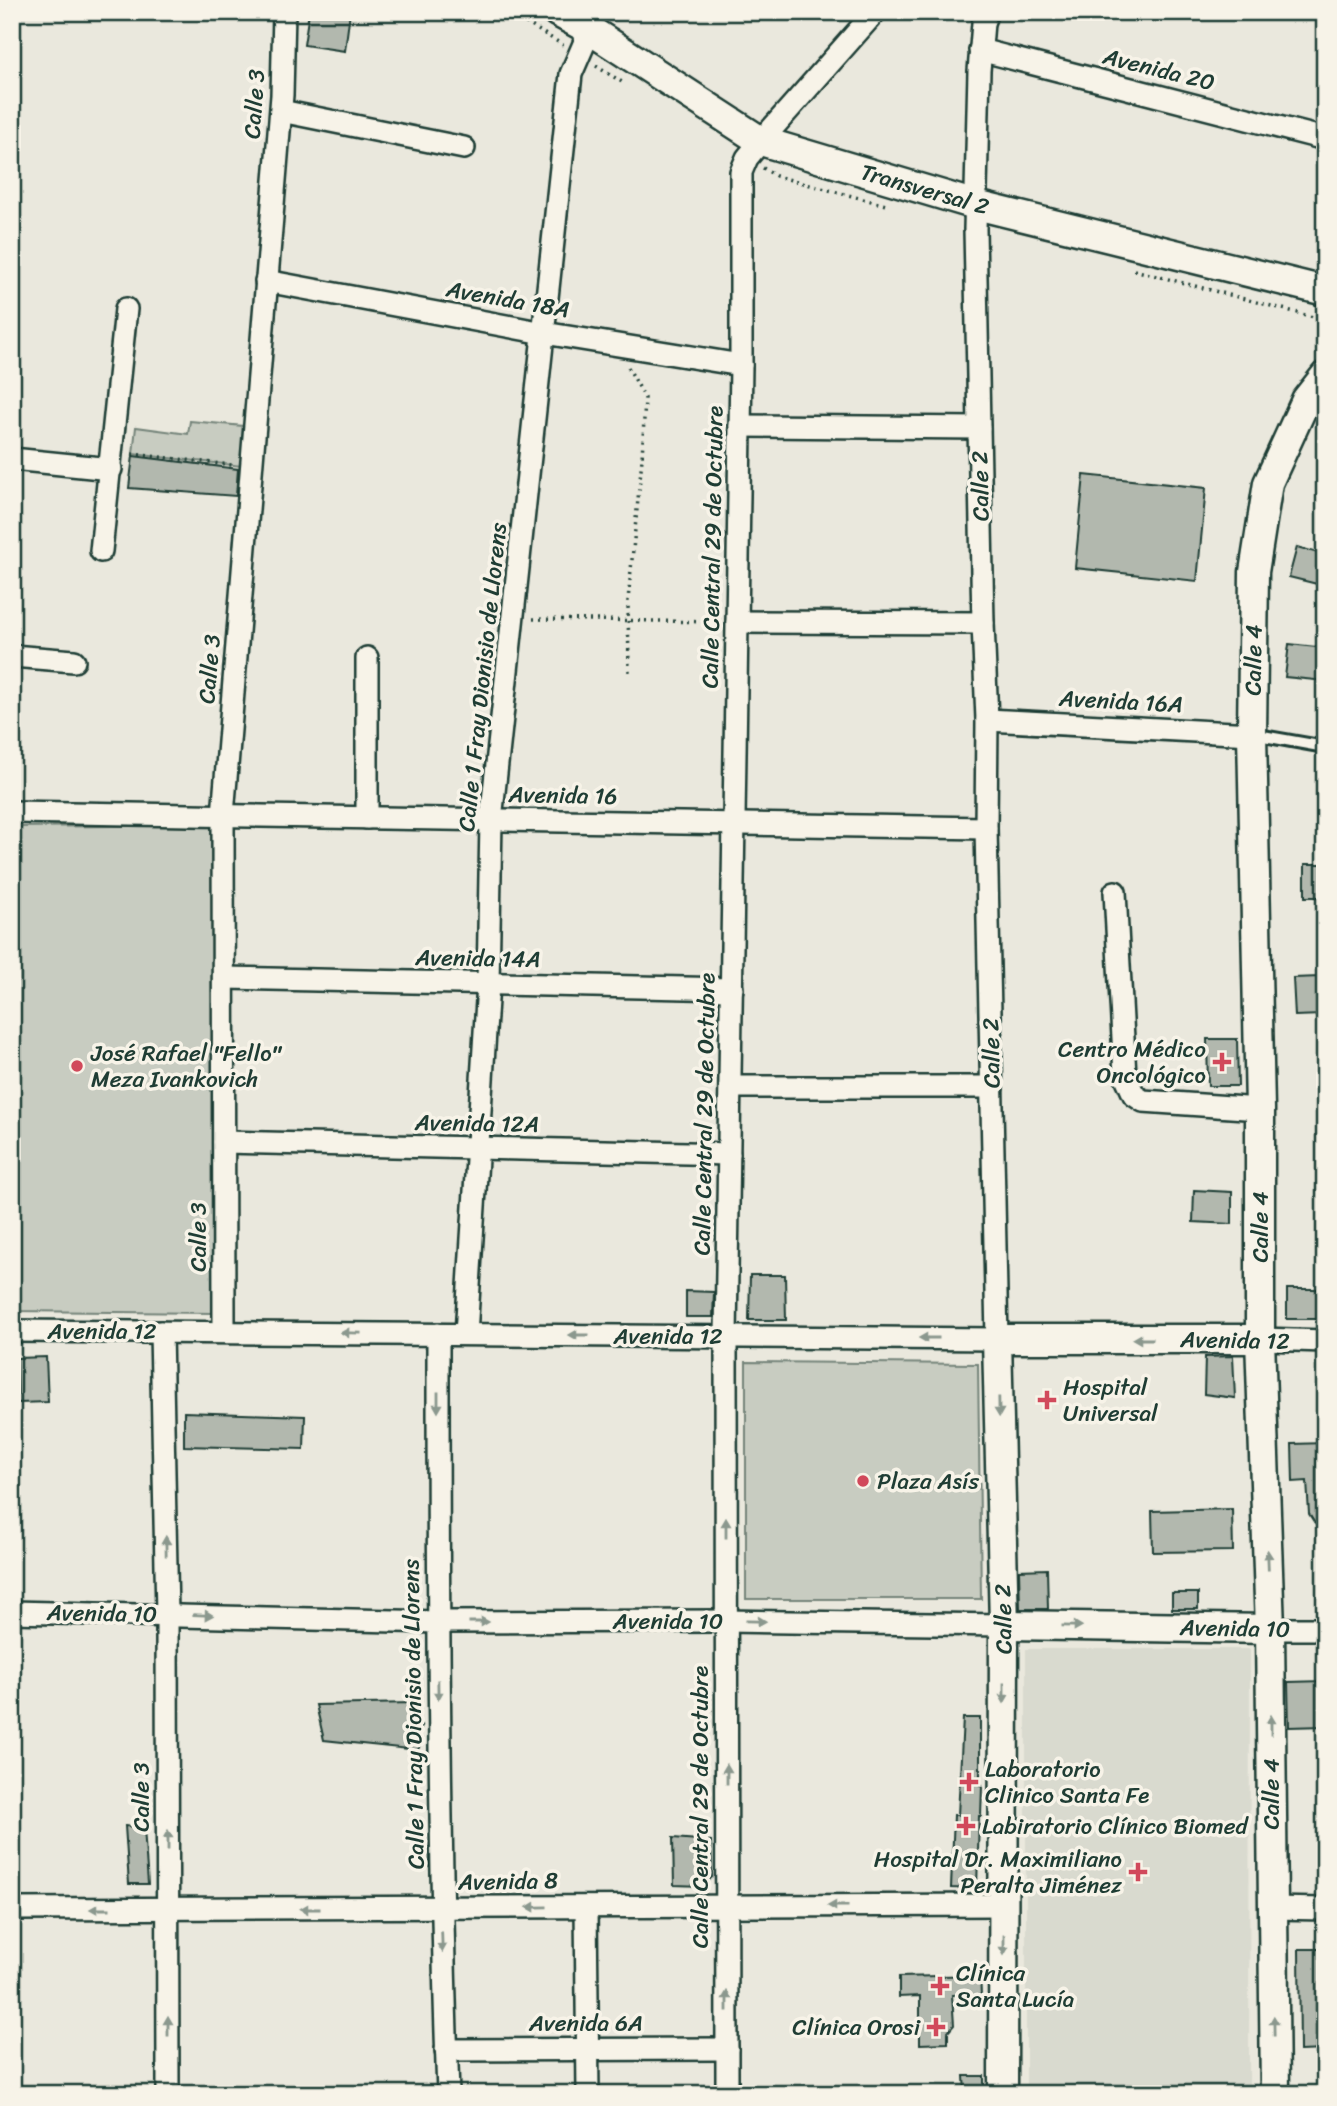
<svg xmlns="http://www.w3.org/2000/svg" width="1337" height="2106" viewBox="0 0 1337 2106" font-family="Sriracha,sans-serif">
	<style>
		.built { fill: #d9dacf }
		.green { fill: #c8ccc1; stroke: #74847a; stroke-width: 2 }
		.building { fill: #b2b8ae; stroke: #1f3d34; stroke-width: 2 }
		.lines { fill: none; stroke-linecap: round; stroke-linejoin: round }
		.service-casing { stroke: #1f3d34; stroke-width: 16 }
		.minor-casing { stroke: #1f3d34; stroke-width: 26 }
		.tertiary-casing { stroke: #1f3d34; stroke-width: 33 }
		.path { stroke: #1f3d34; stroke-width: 3.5; stroke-dasharray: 2 5; stroke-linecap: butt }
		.service { stroke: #f7f3e8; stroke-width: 10 }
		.minor { stroke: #f7f3e8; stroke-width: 21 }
		.tertiary { stroke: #f7f3e8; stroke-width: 28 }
		.oneway { fill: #8b988e }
		.poi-dot { fill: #d1495b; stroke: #f7f3e8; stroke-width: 2.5 }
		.labels { text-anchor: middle; stroke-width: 7; stroke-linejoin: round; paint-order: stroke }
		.street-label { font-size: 23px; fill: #1f3d34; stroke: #f7f3e8 }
		.poi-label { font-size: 23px; fill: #1f3d34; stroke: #f7f3e8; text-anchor: start }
	</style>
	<rect width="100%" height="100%" fill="#eae8dd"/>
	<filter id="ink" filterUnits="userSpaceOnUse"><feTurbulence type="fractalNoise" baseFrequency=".0143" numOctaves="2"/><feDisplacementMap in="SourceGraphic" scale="14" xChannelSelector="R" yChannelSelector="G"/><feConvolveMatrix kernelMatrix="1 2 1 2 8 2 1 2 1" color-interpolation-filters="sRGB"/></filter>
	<g filter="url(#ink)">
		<path class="built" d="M1026 1649H1250L1249 2094H1026Z"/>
		<g class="green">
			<path d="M190 421 254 427 251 467 133 454 136 427 188 434Z"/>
			<path d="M215 825 214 1313 12 1311V827Z"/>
			<path d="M746 1362 978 1364 981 1599H746Z"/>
		</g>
		<g class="building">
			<path d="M309 12H350L345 51 304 45Z"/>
			<path d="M133 456 238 469 236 496 129 488Z"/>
			<path d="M1084 475 1206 488 1197 581 1075 568Z"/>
			<path d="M1297 547 1325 555V586L1289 577Z"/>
			<path d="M1289 644 1325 648V681L1285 677Z"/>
			<rect x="1305" y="864" width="20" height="33"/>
			<path d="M1320 977 1322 1015 1295 1016 1293 978Z"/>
			<path d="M1207 1039H1237L1238 1086H1208Z"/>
			<path d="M1194 1190 1232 1192V1224L1193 1222Z"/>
			<path d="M750 1275H785L786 1320H749Z"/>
			<path d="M1287 1289H1318L1319 1319H1287Z"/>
			<path d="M686 1291 714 1292 713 1317H686Z"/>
			<path d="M1233 1356 1235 1398 1204 1394 1205 1357Z"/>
			<path d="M46 1357 48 1402 18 1403 17 1358Z"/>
			<path d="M184 1412 305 1416 304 1449 184 1446Z"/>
			<path d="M1325 1443V1539L1309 1514 1307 1481 1293 1482 1292 1444Z"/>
			<path d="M1232 1509 1233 1551 1153 1552 1152 1511Z"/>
			<path d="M1047 1569 1048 1609H1020L1019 1570Z"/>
			<rect x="1172" y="1593" width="26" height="16"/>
			<path d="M1325 1681V1726L1289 1727 1288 1682Z"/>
			<path d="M413 1703 412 1715 417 1718 416 1725 422 1726 418 1736 422 1739 418 1750 324 1740 316 1705Z"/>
			<path d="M963 1718H980V1786H982L981 1816H979L977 1889 951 1888 954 1815H958Z"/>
			<path d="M125 1826 144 1828 148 1884H129Z"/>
			<path d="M673 1838 711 1841 712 1877 703 1886 674 1885Z"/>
			<path d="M1299 1949H1325V2050L1300 2051Z"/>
			<path d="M980 1975 981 1995H952L954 2025 948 2032V2043L920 2044V1996L899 1997V1977Z"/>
			<path d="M964 2076H984V2094H965Z"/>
		</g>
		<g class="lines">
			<g class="service-casing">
				<path id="service" d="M1252 734 1325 747"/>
			</g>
			<g class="minor-casing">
				<g id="minor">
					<path d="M980 50 1325 139"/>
					<path d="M281 111 464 148"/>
					<path d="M266 281 544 333 741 365"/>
					<path d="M740 426 979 428"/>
					<path d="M12 459 111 469"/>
					<path d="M101 551 126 309"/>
					<path d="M737 622 983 623"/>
					<path d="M12 656 74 661"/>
					<path d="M987 720 1252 734"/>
					<path d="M12 812 986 828"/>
					<path d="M367 818V658"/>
					<path d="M1115 892 1125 1075 1134 1095 1143 1101 1260 1109"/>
					<path d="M224 978 732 989"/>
					<path d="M730 1087H992"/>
					<path d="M224 1142 729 1154"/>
					<path d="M12 1331 997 1339 986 828 987 720 983 623 975 229 979 71 983 23 987 12"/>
					<path d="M224 1331 223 815 282 95 284 12"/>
					<path d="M161 1332 167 1614 168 2094"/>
					<path d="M438 1334C438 1588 439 1841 448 2094"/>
					<path d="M466 1334 488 984 491 820 571 74 590 30"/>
					<path d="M1260 1339 1325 1341"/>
					<path d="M12 1612 438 1622 726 1621 1004 1625"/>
					<path d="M1270 1629H1325"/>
					<path d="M586 1907 588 2094"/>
					<path d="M1272 1908 1325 1909"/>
					<path d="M12 1909 1005 1905"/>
					<path d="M446 2050 727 2049"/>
					<path d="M727 2094 726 1336 741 365V172L747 158 761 141 875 12"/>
				</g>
			</g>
			<g class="tertiary-casing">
				<g id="tertiary">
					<path d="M557 12 590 30 761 141 976 205 1325 291"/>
					<path d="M1004 1625 1270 1629"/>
					<path d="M1003 2094 1004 1625 997 1339H1260"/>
					<path d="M1275 2094 1270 1629 1260 1339V1109L1252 734 1254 572 1268 483 1306 400 1325 376"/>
				</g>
			</g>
			<g class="path">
				<path d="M508 12 563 45"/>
				<path d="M12 44 15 12"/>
				<path d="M596 66 622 82"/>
				<path d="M763 168 776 176 886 205"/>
				<path d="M1134 270 1325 320"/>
				<path d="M628 367 645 398 642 459 628 600 629 672"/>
				<path d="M132 454 232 465"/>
				<path d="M533 619 718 622"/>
			</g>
			<use href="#service" class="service"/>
			<use href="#minor" class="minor"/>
			<use href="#tertiary" class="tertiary"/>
		</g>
		<defs><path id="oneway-solid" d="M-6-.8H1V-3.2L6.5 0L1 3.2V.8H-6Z" transform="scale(1.75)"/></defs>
		<g class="oneway">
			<use href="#oneway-solid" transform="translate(351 1333) rotate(-179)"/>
			<use href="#oneway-solid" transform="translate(579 1335) rotate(-180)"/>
			<use href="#oneway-solid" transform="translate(929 1338) rotate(-180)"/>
			<use href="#oneway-solid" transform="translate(1143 1339) rotate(-180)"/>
			<use href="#oneway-solid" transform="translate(438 1402) rotate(90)"/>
			<use href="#oneway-solid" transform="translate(999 1407) rotate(89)"/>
			<use href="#oneway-solid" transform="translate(726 1528) rotate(-90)"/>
			<use href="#oneway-solid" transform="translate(166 1546) rotate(-91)"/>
			<use href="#oneway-solid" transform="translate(1268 1560) rotate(-92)"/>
			<use href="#oneway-solid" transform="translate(203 1615) rotate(2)"/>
			<use href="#oneway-solid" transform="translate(756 1621) rotate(1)"/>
			<use href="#oneway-solid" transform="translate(479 1622)"/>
			<use href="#oneway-solid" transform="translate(1072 1626) rotate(1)"/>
			<use href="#oneway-solid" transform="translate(438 1690) rotate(89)"/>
			<use href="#oneway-solid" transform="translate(1004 1693) rotate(90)"/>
			<use href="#oneway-solid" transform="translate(1271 1725) rotate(-90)"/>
			<use href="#oneway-solid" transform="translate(727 1774) rotate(-90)"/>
			<use href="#oneway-solid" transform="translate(168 1840) rotate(-90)"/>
			<use href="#oneway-solid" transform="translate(838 1906) rotate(180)"/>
			<use href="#oneway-solid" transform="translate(537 1907) rotate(179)"/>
			<use href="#oneway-solid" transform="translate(100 1909) rotate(180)"/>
			<use href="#oneway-solid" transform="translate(310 1909) rotate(180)"/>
			<use href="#oneway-solid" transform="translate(442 1942) rotate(88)"/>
			<use href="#oneway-solid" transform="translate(1004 1945) rotate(90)"/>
			<use href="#oneway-solid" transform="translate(727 2001) rotate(-90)"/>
			<use href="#oneway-solid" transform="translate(168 2026) rotate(-90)"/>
			<use href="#oneway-solid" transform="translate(1274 2026) rotate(-91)"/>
		</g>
	</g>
	<g class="poi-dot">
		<path d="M1218.5 1051.5h7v7h7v7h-7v7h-7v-7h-7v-7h7z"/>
		<circle cx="77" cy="1066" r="7"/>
		<path d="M1043.5 1389.5h7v7h7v7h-7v7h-7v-7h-7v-7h7z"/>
		<circle cx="863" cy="1481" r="7"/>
		<path d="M965.5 1771.5h7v7h7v7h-7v7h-7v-7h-7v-7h7z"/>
		<path d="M962.5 1815.5h7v7h7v7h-7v7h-7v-7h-7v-7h7z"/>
		<path d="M1134.5 1861.5h7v7h7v7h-7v7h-7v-7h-7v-7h7z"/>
		<path d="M936.5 1975.5h7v7h7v7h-7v7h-7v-7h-7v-7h7z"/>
		<path d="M932.5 2016.5h7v7h7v7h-7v7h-7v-7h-7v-7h7z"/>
	</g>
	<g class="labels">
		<g class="street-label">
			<text transform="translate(1159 69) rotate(14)" y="8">Avenida 20</text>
			<text transform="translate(254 104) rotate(-86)" y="8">Calle 3</text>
			<text transform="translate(925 189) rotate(16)" y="8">Transversal 2</text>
			<text transform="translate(508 299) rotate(10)" y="8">Avenida 18A</text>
			<text transform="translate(980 486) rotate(-91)" y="8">Calle 2</text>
			<text transform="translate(712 547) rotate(-89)" y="8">Calle Central 29 de Octubre</text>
			<text transform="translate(1253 660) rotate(-89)" y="8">Calle 4</text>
			<text transform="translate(209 669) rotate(-85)" y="8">Calle 3</text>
			<text transform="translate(482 677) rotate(-84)" y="8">Calle 1 Fray Dionisio de Llorens</text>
			<text transform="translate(1121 701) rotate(3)" y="8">Avenida 16A</text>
			<text transform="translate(563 795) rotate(1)" y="8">Avenida 16</text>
			<text transform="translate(478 958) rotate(1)" y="8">Avenida 14A</text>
			<text transform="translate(991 1053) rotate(-91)" y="8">Calle 2</text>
			<text transform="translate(704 1114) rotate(-89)" y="8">Calle Central 29 de Octubre</text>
			<text transform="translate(477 1123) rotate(1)" y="8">Avenida 12A</text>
			<text transform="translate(1260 1227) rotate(-90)" y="8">Calle 4</text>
			<text transform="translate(198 1237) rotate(-90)" y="8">Calle 3</text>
			<text x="102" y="1339">Avenida 12</text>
			<text x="668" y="1344">Avenida 12</text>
			<text transform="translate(1235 1340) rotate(1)" y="8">Avenida 12</text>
			<text transform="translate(102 1613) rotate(1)" y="8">Avenida 10</text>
			<text transform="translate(1003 1619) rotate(-91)" y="8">Calle 2</text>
			<text x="668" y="1629">Avenida 10</text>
			<text transform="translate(1235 1628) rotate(1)" y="8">Avenida 10</text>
			<text transform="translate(413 1714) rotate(-91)" y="8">Calle 1 Fray Dionisio de Llorens</text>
			<text transform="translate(1271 1794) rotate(-90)" y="8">Calle 4</text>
			<text transform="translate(141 1797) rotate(-90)" y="8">Calle 3</text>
			<text transform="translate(700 1807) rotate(-90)" y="8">Calle Central 29 de Octubre</text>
			<text transform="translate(508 1881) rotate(-1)" y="8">Avenida 8</text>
			<text x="586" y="2031">Avenida 6A</text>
		</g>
		<g class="poi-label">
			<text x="1206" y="1057" text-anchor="end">Centro Médico<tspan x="1206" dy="26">Oncológico</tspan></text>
			<text x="91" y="1061">José Rafael "Fello"<tspan x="91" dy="26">Meza Ivankovich</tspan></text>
			<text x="1063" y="1395">Hospital<tspan x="1063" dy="26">Universal</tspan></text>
			<text x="877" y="1489">Plaza Asís</text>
			<text x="985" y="1777">Laboratorio<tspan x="985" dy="26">Clinico Santa Fe</tspan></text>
			<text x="982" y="1834">Labiratorio Clínico Biomed</text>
			<text x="1122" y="1867" text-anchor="end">Hospital Dr. Maximiliano<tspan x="1122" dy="26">Peralta Jiménez</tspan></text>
			<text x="956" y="1981">Clínica<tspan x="956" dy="26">Santa Lucía</tspan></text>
			<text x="920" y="2035" text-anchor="end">Clínica Orosi</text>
		</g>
	</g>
	<rect width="1337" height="2106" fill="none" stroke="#f7f3e8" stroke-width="42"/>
	<rect x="21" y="21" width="1295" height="2064" fill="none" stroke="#1f3d34" stroke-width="2.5" filter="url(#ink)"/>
</svg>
